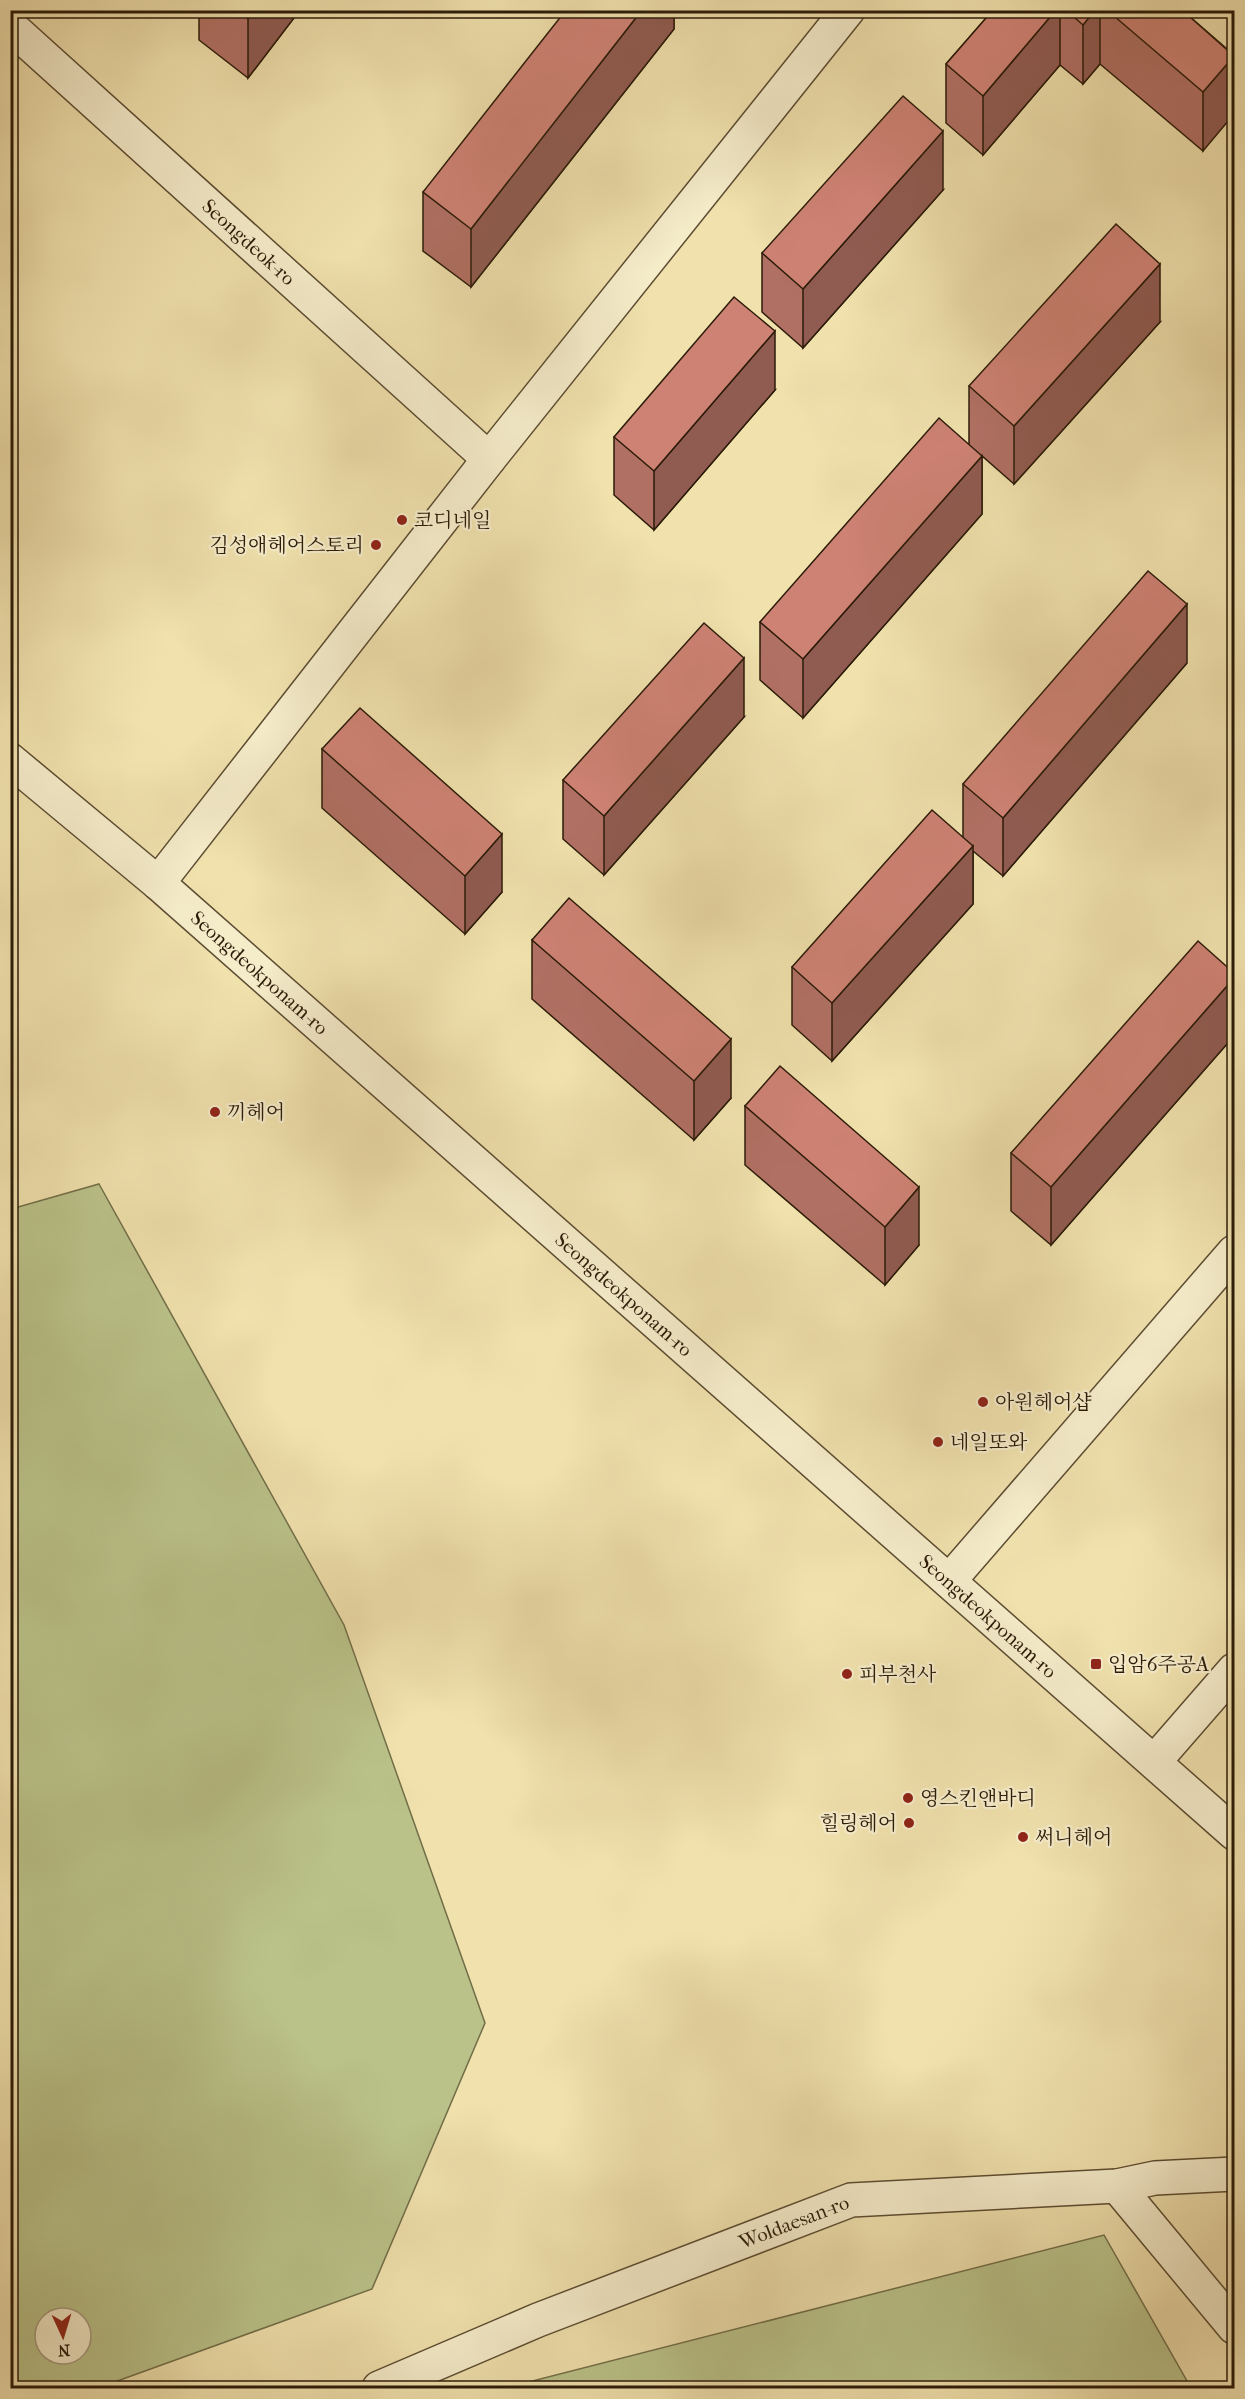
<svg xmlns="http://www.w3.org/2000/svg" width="1245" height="2399" viewBox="0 0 1245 2399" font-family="'IM FELL French Canon','Noto Serif KR',serif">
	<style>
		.green { fill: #bac289; stroke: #726e48; stroke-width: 1.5; fill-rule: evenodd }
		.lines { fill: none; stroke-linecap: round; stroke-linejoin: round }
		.minor-casing { stroke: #5c4c31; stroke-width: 36 }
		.minor { stroke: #f5ecca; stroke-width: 33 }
		.wall { fill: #b17064; stroke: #2b1b08; stroke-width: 1.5 }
		.shaded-wall { fill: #905b51; stroke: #2b1b08; stroke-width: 1.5 }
		.building { fill: #ce8274; stroke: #2b1b08; stroke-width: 1.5 }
		.poi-dot { fill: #8f2418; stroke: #f5ecca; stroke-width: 2 }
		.labels { text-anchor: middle; stroke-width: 4.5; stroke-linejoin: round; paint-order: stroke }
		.street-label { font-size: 20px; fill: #2b1b08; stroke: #f5ecca }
		.poi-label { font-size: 20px; fill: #2b1b08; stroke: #f5ecca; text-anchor: start }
	</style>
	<rect width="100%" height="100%" fill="#f0e1ad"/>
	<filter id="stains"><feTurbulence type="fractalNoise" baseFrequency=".00333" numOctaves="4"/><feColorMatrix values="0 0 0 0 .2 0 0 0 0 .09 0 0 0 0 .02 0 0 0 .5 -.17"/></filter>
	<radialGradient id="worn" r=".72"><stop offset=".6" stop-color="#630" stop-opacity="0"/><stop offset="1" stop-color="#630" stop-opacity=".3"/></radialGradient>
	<g class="green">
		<path d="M99 1184 344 1625 485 2023 372 2289 98 2388H11V1209ZM45 2318H81V2354H45Z"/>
		<path d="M1104 2235 1191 2388H505Z"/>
	</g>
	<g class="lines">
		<g class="minor-casing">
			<g id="minor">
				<path id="s1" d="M10 26 489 459"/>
				<path id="s2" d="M10 760 158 883 1234 1833"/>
				<path d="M158 883 489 459 848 10"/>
				<path d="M949 1581 1234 1252"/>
				<path d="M1154 1762 1234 1670"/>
				<path d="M1117 2186 1234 2327"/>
				<path id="s3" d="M379 2388 538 2320 851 2200 1117 2186 1155 2178 1234 2174"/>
			</g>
		</g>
		<use href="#minor" class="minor"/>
	</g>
	<g class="wall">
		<path d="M199 10H300L248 78 199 40Z"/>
		<path d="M674 10V29L471 287 423 251V192Z"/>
		<path d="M993 10H1182L1234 55 1203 151 1100 64 1083 84 1060 65 983 155 946 123V64Z"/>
		<path d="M943 190 803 348 762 312V253Z"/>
		<path d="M1160 322 1014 484 982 456V514L803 718 760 680V622L969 445V386Z"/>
		<path d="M775 390 654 530 614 495V437Z"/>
		<path d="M1187 663 1003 876 973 851V904L832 1061 792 1025V967L963 837V784Z"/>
		<path d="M744 717 604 875 563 839V780Z"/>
		<path d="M322 749 502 892 465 934 322 808Z"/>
		<path d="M532 940 731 1098 694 1140 532 999Z"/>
		<path d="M1234 973V1036L1051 1245 1011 1211V1153Z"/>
		<path d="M745 1106 919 1245 885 1285 745 1165Z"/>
	</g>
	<g class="shaded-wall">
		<path d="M255 10H300L248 78V19Z"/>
		<path d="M642 10H674V29L471 287V229Z"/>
		<path d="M1056 10H1060V65L983 155V96Z"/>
		<path d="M1095 10H1100V64L1083 84V25Z"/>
		<path d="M1234 56V114L1203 151V92Z"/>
		<path d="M943 131V190L803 348V289Z"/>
		<path d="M1160 264V322L1014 484V426Z"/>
		<path d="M775 331V390L654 530V471Z"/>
		<path d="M982 456V514L803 718V659Z"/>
		<path d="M1187 604V663L1003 876V818Z"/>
		<path d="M744 658V717L604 875V816Z"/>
		<path d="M502 834V892L465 934V876Z"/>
		<path d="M973 846V904L832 1061V1003Z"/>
		<path d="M1234 978V1036L1051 1245V1187Z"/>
		<path d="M731 1039V1098L694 1140V1081Z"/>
		<path d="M919 1187V1245L885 1285V1227Z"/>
	</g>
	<g class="building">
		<path d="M237 10H255L248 19Z"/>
		<path d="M566 10H642L471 229 423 192Z"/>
		<path d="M993 10H1056L983 96 946 64Z"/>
		<path d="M1066 10H1095L1083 25Z"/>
		<path d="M1107 10H1182L1234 56 1203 92Z"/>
		<path d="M903 96 943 131 803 289 762 253Z"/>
		<path d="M1116 224 1160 264 1014 426 969 386Z"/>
		<path d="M734 297 775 331 654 471 614 437Z"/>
		<path d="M939 418 982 456 803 659 760 622Z"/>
		<path d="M1148 571 1187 604 1003 818 963 784Z"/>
		<path d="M704 623 744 658 604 816 563 780Z"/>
		<path d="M360 708 502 834 465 876 322 749Z"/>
		<path d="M932 810 973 846 832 1003 792 967Z"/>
		<path d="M569 898 731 1039 694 1081 532 940Z"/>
		<path d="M1198 941 1234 973V978L1051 1187 1011 1153Z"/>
		<path d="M780 1066 919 1187 885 1227 745 1106Z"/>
	</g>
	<g class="poi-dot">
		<circle cx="402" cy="520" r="6"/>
		<circle cx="376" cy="545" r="6"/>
		<circle cx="215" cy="1112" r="6"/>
		<circle cx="983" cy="1402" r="6"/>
		<circle cx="938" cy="1442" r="6"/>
		<rect x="1090" y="1658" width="12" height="12" rx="3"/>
		<circle cx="847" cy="1674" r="6"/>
		<circle cx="908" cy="1798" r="6"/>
		<circle cx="909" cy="1823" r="6"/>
		<circle cx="1023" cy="1837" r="6"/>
	</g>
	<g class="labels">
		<g class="street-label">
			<text dy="7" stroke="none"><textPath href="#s1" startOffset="322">Seongdeok-ro</textPath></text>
			<text dy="7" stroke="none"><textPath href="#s2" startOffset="328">Seongdeokponam-ro</textPath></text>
			<text dy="7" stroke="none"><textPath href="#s2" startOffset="814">Seongdeokponam-ro</textPath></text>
			<text dy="7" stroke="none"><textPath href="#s2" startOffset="1300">Seongdeokponam-ro</textPath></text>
			<text dy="7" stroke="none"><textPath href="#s3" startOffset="447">Woldaesan-ro</textPath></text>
		</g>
		<g class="poi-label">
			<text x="414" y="527">코디네일</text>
			<text x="364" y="552" text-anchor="end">김성애헤어스토리</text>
			<text x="227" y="1119">끼헤어</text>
			<text x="995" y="1409">아원헤어샵</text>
			<text x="950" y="1449">네일또와</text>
			<text x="1108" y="1671">입암6주공A</text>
			<text x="859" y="1681">피부천사</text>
			<text x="920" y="1805">영스킨앤바디</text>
			<text x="897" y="1830" text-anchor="end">힐링헤어</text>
			<text x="1035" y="1844">써니헤어</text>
		</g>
	</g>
	<rect width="1245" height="2399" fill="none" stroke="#f0e1ad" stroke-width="36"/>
	<rect x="12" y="12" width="1221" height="2375" fill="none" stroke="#2b1b08" stroke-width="3"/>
	<rect x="18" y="18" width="1209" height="2363" fill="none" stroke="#2b1b08" stroke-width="1.5"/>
	<g transform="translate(63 2336) rotate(176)"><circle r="28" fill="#f5ecca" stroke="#a4987c" stroke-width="1.5"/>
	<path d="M0-4.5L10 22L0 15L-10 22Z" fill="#8f2418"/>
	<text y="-9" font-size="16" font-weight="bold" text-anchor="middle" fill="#2b1b08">N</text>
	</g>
	<rect width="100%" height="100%" filter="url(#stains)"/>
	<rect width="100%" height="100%" fill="url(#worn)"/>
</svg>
